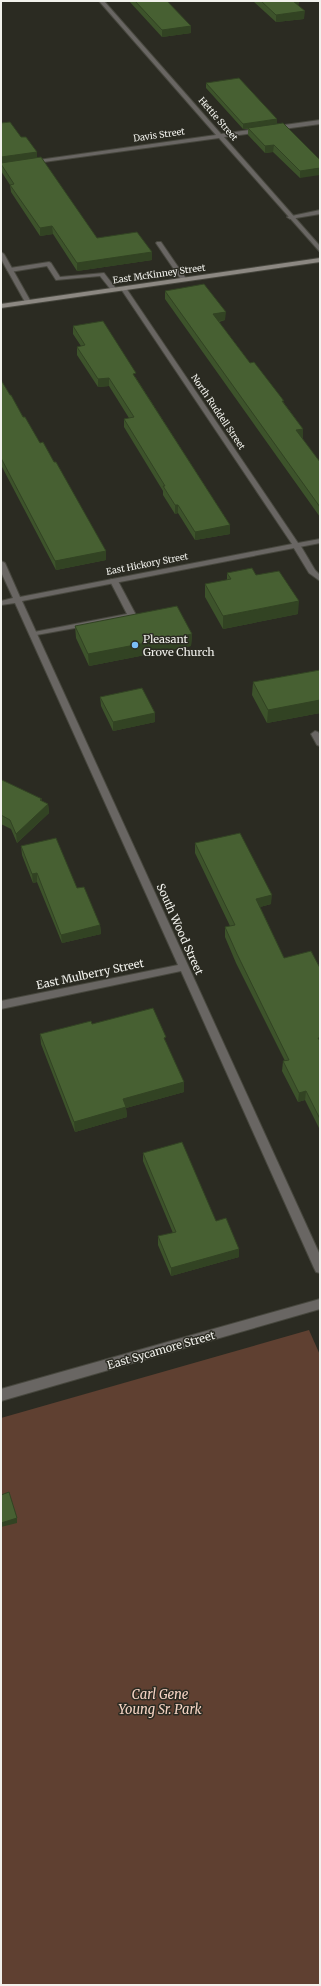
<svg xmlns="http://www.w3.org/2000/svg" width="321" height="1986" viewBox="0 0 321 1986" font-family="Merriweather,serif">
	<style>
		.green { fill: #5f4031 }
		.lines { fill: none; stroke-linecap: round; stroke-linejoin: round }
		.lane-casing { stroke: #47473e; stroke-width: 2 }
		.street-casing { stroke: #47473e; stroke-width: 2 }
		.secondary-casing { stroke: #47473e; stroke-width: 2 }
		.lane { fill: #696663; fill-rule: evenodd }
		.street { fill: #696663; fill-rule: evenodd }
		.secondary { fill: #8c8882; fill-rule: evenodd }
		.wall { fill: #3d532b }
		.shaded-wall { fill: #324323 }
		.building { fill: #476032; stroke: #324323 }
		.poi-dot { fill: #7bbef8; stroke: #2b2b22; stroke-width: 1.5 }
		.labels { text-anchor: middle; stroke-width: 3; stroke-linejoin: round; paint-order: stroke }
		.far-street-label { font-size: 9px; fill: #f1f1ec; stroke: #2b2b22 }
		.poi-label { font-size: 11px; fill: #f1f1ec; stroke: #2b2b22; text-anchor: start }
		.street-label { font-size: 11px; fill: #f1f1ec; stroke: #2b2b22 }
		.near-park-label { font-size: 13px; font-style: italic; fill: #f5d4c4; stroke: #2b2b22 }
	</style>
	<rect width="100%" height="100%" fill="#2b2b22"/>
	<path class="green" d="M309 1330 320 1355V1985H1V1418Z"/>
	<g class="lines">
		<g class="lane-casing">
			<g id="lane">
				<path d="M320 210V214L290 219 287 217Z"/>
				<path d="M157 242H161L187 280 186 281H182L156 243Z"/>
				<path d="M49 262 51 263 60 277 104 273 117 290 112 291 100 276 56 280 47 266 10 272 7 270 10 268Z"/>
				<path d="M293 543H299L315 570 320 575V581L309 573 292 545Z"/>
				<path d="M111 579H117L118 581 136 615 135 617 31 636 30 634 34 632 127 614 110 581Z"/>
				<path d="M315 731 318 732 320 735V746L317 745 311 734Z"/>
			</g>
		</g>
		<g class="street-casing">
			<g id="street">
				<path d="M99 1H104L221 134 320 120V124L224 137 320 246V252L219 138 29 164 28 163 31 161 216 135Z"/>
				<path d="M1 252 4 254 31 302 30 303 25 302 1 259Z"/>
				<path d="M122 288H126L298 543 320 539V543L22 601 320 1255V1273L316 1272 314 1268 181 971 1 1009V1001L178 965 15 603 1 605V601L13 598 1 572V561L5 563 20 597 292 544 121 289Z"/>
				<path d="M320 1299V1309L1 1401V1389Z"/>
			</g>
		</g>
		<g class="secondary-casing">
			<path id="secondary" d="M320 258V262L1 308V304Z"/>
		</g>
		<use href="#lane" class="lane"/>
		<use href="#street" class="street"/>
		<use href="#secondary" class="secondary"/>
	</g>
	<g class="wall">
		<path d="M129 1H167L191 33 162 37Z"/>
		<path d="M253 1H299L298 6 304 19 276 22Z"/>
		<path d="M206 83 277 124 320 160 300 178 273 152 265 153 248 135V129H243L206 88Z"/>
		<path d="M1 123 21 137 37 152V158L97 238 152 252V260L77 271 53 234 40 236 11 192 10 185 1 171Z"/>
		<path d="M165 291 225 320 219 322 250 363 284 403 303 429V438H301L320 462V517L165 299Z"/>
		<path d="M73 326 136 378 230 525V534L195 540 178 513 175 514 163 495V491L124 427V419L129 418 109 386 98 387 77 355V347L81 346 73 334Z"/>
		<path d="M1 380 10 395 23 417 40 443 54 462 106 551V560L56 570 1 465Z"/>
		<path d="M227 573 256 575 298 614 223 629 205 597V584L227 580Z"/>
		<path d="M75 626 192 634 191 646 89 666 76 638Z"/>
		<path d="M320 670V713L267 723 252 695 253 682Z"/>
		<path d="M100 697 155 713V722L113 731 101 706Z"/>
		<path d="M1 781 48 804 49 813 17 843 11 829 1 824Z"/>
		<path d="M195 843 271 904 260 907 284 958 320 968V1130L305 1100 298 1102 282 1071 283 1061H285L236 963 225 937V927L230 926 195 853Z"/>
		<path d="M21 846 77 888 100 925 101 934 62 943 37 882 33 883 22 855Z"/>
		<path d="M92 1024 166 1042 184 1092 126 1108 127 1117 75 1132 41 1044 40 1034Z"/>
		<path d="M143 1153 216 1221 239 1249V1257L171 1276 158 1245V1236L173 1233 143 1161Z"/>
	</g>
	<g class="shaded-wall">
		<path d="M292 1H299L298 6Z"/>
		<path d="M305 11 304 19 276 22V15Z"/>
		<path d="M191 26V33L162 37V30Z"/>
		<path d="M277 119V125L243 129V124Z"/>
		<path d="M274 145 273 152 265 153V146Z"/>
		<path d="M37 152V158L1 163V157Z"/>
		<path d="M320 168V175L300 178V171Z"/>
		<path d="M52 226 53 234 40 236V228Z"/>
		<path d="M152 252V260L77 271V263Z"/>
		<path d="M226 312 225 320 213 322V314Z"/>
		<path d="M109 378V386L98 387V379Z"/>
		<path d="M303 429V438L295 439 296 430Z"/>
		<path d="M175 505H178V513L175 514Z"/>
		<path d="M230 525V534L195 540V532Z"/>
		<path d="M106 551V560L56 570 55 561Z"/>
		<path d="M299 601 298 614 223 629V616Z"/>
		<path d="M192 634 191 646 89 666 88 654Z"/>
		<path d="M320 700V713L267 723 268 710Z"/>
		<path d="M155 713V722L113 731V722Z"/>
		<path d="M48 804 49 813 17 843 16 834Z"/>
		<path d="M37 873V882L33 883 32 874Z"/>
		<path d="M272 895 271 904 256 908V899Z"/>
		<path d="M100 925 101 934 62 943 61 935Z"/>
		<path d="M184 1082V1092L126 1108 127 1117 75 1132 74 1122 123 1099Z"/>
		<path d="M306 1091 305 1100 298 1102 299 1093Z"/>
		<path d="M239 1249V1257L171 1276V1268Z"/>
		<path d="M17 1518V1523L1 1527V1523Z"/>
	</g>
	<g class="building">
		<path d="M135 1H167L191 26 162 30Z"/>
		<path d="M261 1H293L305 11 276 15Z"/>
		<path d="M239 78 277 119 243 124 206 83Z"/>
		<path d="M10 122 21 137H26L37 152 1 157V123Z"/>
		<path d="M283 123 320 160V168L300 171 274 145 265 146 248 128Z"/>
		<path d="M41 157 97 238 137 232 152 252 77 263 52 226 40 228 10 185 14 184 1 164V163Z"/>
		<path d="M204 284 226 312 213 314 250 363 254 362 284 401H282L303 429 296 430 320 462V507L165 291Z"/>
		<path d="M103 321 136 373 133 374 230 525 195 532 178 505H175L163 486H165L124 419 134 417 109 378 98 379 77 347 85 345 73 326Z"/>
		<path d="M1 380 10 395H11L23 417H25L40 443 43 442 54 462H56L106 551 55 561 1 458Z"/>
		<path d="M252 568 256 575 279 571 299 601 223 616 205 584 231 579 227 573Z"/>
		<path d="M177 606 192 634 88 654 75 626Z"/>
		<path d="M320 670V700L268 710 253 682Z"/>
		<path d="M142 688 155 713 113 722 100 697Z"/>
		<path d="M2 780 42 799 40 800 48 804 16 834 10 820 1 815V781Z"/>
		<path d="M240 833 272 895 256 899 284 958 311 951 320 968V1038H318L320 1041V1119L306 1091 299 1093 283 1061 289 1060 237 954 225 927 235 925 195 843Z"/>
		<path d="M56 838 77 888 84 887 100 925 61 935 37 873 32 874 21 846Z"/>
		<path d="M153 1008 166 1037 164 1038 184 1082 123 1099 126 1107 74 1122 40 1034 91 1021 92 1024Z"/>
		<path d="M182 1142 216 1221 226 1218 239 1249 171 1268 158 1236 176 1232 143 1153Z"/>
		<path d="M9 1492 17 1518 1 1523V1495Z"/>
	</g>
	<circle class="poi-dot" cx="135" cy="645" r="4"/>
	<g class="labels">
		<g class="far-street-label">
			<text transform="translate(218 119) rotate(49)" y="3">Hettie Street</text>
			<text transform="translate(159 135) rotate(-8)" y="3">Davis Street</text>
			<text transform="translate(159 274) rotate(-8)" y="3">East McKinney Street</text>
			<text transform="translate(218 412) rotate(56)" y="3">North Ruddell Street</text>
			<text transform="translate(147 564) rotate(-11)" y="3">East Hickory Street</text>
		</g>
		<g class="poi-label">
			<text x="143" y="643">Pleasant<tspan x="143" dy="13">Grove Church</tspan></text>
		</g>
		<g class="street-label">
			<text transform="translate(180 929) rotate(66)" y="4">South Wood Street</text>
			<text transform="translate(90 974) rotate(-12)" y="4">East Mulberry Street</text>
			<text transform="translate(161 1350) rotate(-16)" y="4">East Sycamore Street</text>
		</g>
		<g class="near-park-label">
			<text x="160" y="1699">Carl Gene<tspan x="160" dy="15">Young Sr. Park</tspan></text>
		</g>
	</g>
	<rect width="321" height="1986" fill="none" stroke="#f1f1ec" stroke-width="4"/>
</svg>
